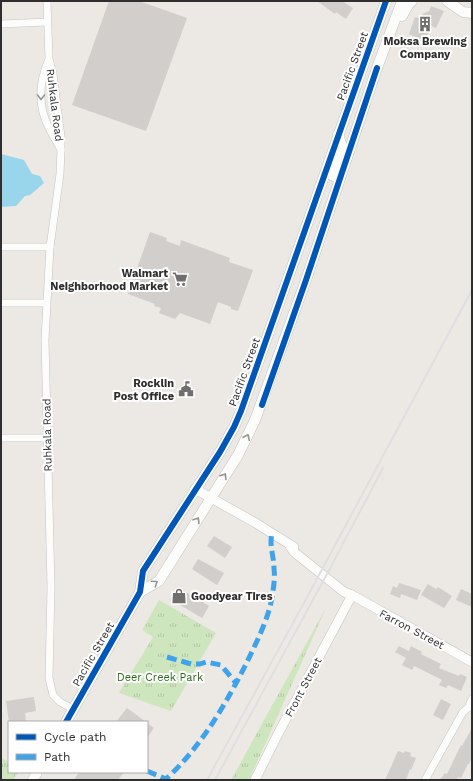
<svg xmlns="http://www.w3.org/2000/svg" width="473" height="781" viewBox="0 0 473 781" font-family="'Work Sans',sans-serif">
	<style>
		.park { fill: url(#park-tufts) }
		.water { fill: #99d6ec }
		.building { fill: #d1cecb }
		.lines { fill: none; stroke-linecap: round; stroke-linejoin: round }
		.minor-casing { stroke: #c5c4c5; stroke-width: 8 }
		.tertiary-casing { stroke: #c5c4c5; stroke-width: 10 }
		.secondary-casing { stroke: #c5c4c5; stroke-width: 11 }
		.minor { stroke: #fcfcfb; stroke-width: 7 }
		.tertiary { stroke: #fcfcfb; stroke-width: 9 }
		.secondary { stroke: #fcfcfb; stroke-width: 10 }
		.rail { stroke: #dfdfe1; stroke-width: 2 }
		.quiet { stroke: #3ea3eb; stroke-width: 5; stroke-dasharray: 10 5; stroke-linecap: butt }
		.cycleway-casing { stroke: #fff; stroke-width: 8 }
		.cycleway { stroke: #0057b8; stroke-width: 6 }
		.oneway { stroke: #959594 }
		.labels { text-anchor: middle; stroke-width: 4; stroke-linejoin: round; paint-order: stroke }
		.poi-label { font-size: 11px; font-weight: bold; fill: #2e2e2e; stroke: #fff; text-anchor: end }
		.street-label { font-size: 11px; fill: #2e2e2e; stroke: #fff }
		.park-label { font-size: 11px; fill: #2c6e1b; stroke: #fff }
	</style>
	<defs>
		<pattern id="park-tufts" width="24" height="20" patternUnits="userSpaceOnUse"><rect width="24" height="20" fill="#cee6be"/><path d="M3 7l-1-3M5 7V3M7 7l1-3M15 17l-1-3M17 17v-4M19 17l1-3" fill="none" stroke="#b1c6a4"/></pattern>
	</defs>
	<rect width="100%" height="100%" fill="#ece8e4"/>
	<g class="park">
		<path d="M159 600 216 633 171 711 119 693 153 637 142 630Z"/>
		<path d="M327 606 249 780H231Z"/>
		<path d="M1 758 9 762V772H18L13 780H1Z"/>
	</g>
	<path class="water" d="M1 154 24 160 32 174 40 176 44 183 30 195 25 196 16 206 1 207Z"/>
	<g class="building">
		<path d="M109 1H139L187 18 146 131 72 105Z"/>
		<path d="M317 1H342L353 8 346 19 336 12 335 14Z"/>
		<path d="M431 6 444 11 436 28 431 26 425 41 409 34 415 17 419 18 424 13 429 11Z"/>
		<path d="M150 232 167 238 166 241 180 246 181 240 230 258 229 262 253 270 238 311 231 309V307L218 302 210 324 180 313 175 319 159 313 161 308 154 306 155 304 128 294Z"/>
		<path d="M214 536 232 547 225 558 207 546Z"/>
		<path d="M198 559 224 573 217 585 192 569Z"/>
		<path d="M399 583 421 590 417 600 401 594 400 598 390 594 393 586 397 588Z"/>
		<path d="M428 584 436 589 438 587 452 596 444 608 421 595Z"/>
		<path d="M178 587 209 606 202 618 170 599Z"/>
		<path d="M461 589 472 594V607L456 600Z"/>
		<path d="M399 646 409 651 411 646 422 652 421 654 441 664 439 668 459 676 460 674 467 677 461 691 448 685 446 688 439 685 442 680 414 666 412 670 402 665 406 658 395 652Z"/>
		<path d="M34 697 36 711 25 713 26 722H9L6 701Z"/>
		<path d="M441 699 451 704 443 720 433 715Z"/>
		<path d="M127 708 138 716 146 722H116Z"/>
		<path d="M147 723 154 728 147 738Z"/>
		<path d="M472 728V757L469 764H468L461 778 458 777 457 780H440L445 773 447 774 461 745 462 746Z"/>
		<path d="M398 751 404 753 405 751 411 753 410 756 416 758 411 770 410 769 406 780H385Z"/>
		<path d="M79 772H124L118 780H74Z"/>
	</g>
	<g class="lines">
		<g class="minor-casing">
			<g id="minor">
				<path d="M47 1 49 59 53 74 61 137V150C57 142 53 136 49 128 37 105 39 82 49 59"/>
				<path d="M1 24 47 22"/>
				<path d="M61 150 60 174 50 247 45 340 51 587 49 678 53 695 60 702 73 709"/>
				<path d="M1 247H50"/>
				<path d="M1 303H46"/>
				<path d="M1 438H47"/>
				<path d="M425 780 463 712 468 708 472 699"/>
			</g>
		</g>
		<g class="tertiary-casing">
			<g id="tertiary">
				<path d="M195 489 254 522 294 547"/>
				<path d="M290 546 294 552 344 592 352 595 472 662"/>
				<path d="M255 780 279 732 352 595"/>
			</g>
		</g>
		<g class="secondary-casing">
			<g id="secondary">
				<path d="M447 1 463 12 472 13"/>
				<path d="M402 16 408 5 412 1"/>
				<path d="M333 176 342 147 338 134"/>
				<path d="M140 592 159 581 238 455 255 420 306 280 377 68 402 1"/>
				<path d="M66 722 140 592 143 571 220 452 234 427 241 411 386 1"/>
				<path d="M33 780 37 772"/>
			</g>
		</g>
		<use href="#minor" class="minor"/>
		<use href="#tertiary" class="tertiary"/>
		<use href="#secondary" class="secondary"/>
		<g class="rail">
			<path d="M207 780 304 603 472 290"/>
			<path d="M215 780 327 574 383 468"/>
		</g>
		<g class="quiet">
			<path d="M167 657 191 664H200L206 662 221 665 236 683"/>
			<path d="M147 771 166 779C201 747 226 704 247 662 258 639 270 616 273 591 274 584 275 576 274 569 274 556 269 546 272 533"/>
		</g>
		<g class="cycleway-casing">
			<g id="cycleway">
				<path d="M262 405 306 280 377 68"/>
				<path d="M66 722 140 592 143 571 220 452 234 427 241 411 386 1"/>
			</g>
		</g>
		<use href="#cycleway" class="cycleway"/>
	</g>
	<defs><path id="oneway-chevron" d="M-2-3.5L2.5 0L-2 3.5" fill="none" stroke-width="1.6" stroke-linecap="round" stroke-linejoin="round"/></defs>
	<g class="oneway">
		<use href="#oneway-chevron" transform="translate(41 97) rotate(90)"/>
		<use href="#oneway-chevron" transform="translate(247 437) rotate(-64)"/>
		<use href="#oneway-chevron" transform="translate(224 476) rotate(-58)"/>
		<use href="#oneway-chevron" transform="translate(197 520) rotate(-58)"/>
		<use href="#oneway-chevron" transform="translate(155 583) rotate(-35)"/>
	</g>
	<defs>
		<g id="building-bare" transform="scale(1.2)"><path d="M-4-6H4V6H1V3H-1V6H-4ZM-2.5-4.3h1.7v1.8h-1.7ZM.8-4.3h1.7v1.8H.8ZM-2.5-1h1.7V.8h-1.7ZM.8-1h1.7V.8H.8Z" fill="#706f6e" stroke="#fff" stroke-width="2.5" paint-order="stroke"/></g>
		<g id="supermarket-bare" transform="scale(1.2)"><path d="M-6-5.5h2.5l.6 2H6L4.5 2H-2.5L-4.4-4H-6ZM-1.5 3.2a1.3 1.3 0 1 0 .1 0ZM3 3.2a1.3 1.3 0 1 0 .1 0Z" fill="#706f6e" stroke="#fff" stroke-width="2.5" paint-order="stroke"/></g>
		<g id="civic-bare" transform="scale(1.2)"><path d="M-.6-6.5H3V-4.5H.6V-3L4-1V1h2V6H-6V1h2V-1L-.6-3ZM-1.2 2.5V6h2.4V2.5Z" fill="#706f6e" stroke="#fff" stroke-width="2.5" paint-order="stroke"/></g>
		<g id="shop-bare" transform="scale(1.2)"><path d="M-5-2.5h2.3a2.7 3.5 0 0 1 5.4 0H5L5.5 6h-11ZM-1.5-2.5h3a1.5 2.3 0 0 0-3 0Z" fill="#706f6e" stroke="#fff" stroke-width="2.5" paint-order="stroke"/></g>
	</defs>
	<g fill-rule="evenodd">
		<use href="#building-bare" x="425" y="24"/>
		<use href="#supermarket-bare" x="180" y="279"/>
		<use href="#civic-bare" x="186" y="389"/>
		<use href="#shop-bare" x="179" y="596"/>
	</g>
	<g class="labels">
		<g class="poi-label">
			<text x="425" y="45" text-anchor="middle">Moksa Brewing<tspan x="425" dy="13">Company</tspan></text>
			<text x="168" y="277">Walmart<tspan x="168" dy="13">Neighborhood Market</tspan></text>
			<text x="174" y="387">Rocklin<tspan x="174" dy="13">Post Office</tspan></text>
			<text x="191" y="600" text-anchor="start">Goodyear Tires</text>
		</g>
		<g class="street-label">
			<text transform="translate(352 66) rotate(-70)" y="4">Pacific Street</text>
			<text transform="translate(55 105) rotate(83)" y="4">Ruhkala Road</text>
			<text transform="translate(244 372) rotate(-70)" y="4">Pacific Street</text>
			<text transform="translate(47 435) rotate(-91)" y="4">Ruhkala Road</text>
			<text transform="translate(412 629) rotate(28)" y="4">Farron Street</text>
			<text transform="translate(93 654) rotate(-60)" y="4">Pacific Street</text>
			<text transform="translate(303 687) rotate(-62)" y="4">Front Street</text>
		</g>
		<g class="park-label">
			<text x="160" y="681">Deer Creek Park</text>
		</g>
	</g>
	<rect width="473" height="781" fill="none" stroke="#2e2e2e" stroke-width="4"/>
	<rect x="8" y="721" width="140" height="52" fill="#ffffff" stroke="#ababab"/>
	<rect x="16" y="734" width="20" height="6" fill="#0057b8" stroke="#ababab"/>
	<text x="44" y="741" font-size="12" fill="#2e2e2e">Cycle path</text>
	<rect x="16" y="754" width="20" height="6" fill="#3ea3eb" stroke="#ababab"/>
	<text x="44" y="761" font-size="12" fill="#2e2e2e">Path</text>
</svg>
